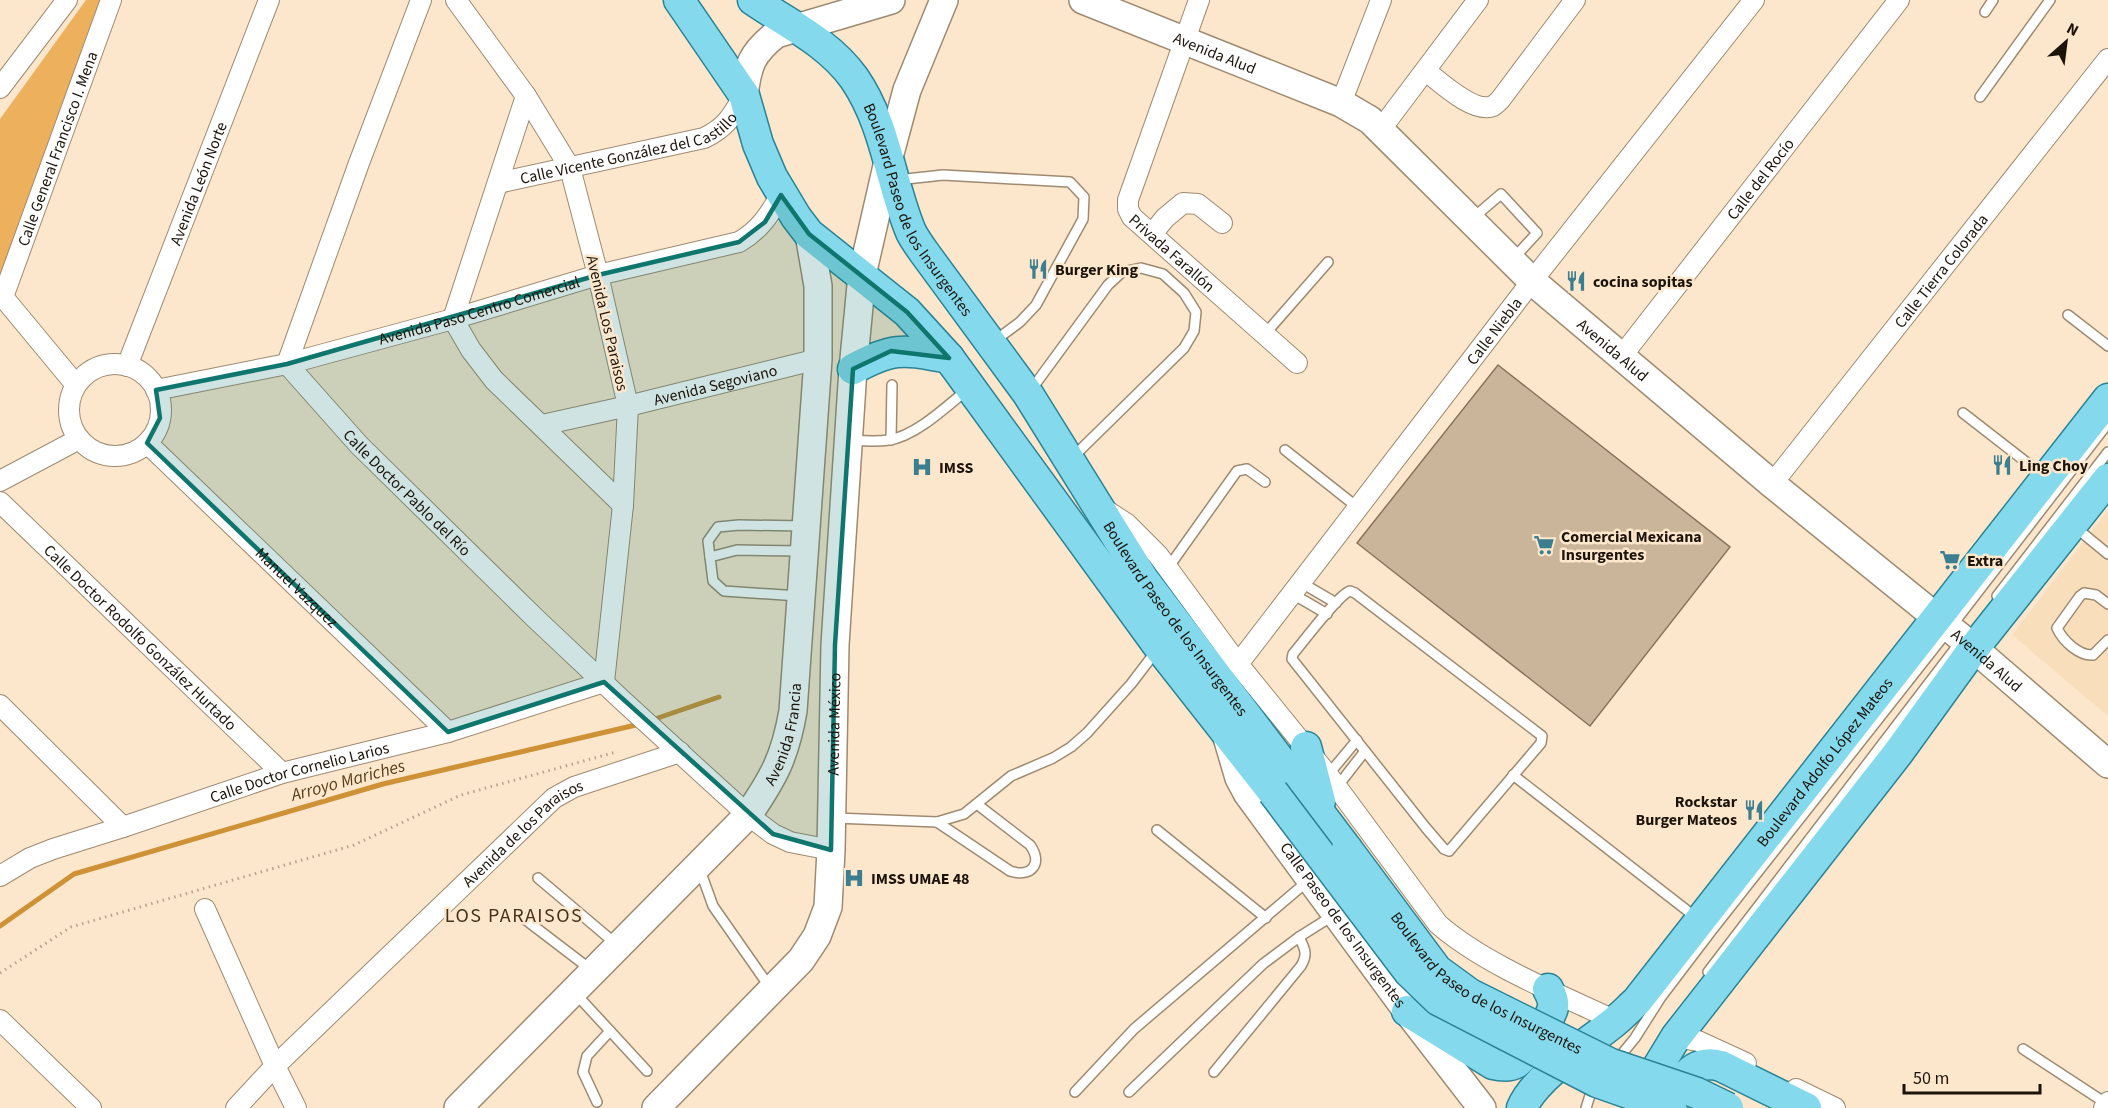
<svg xmlns="http://www.w3.org/2000/svg" width="2108" height="1108" viewBox="0 0 2108 1108" font-family="'Source Sans 3',sans-serif">
	<style>
		.built { fill: #f9debc }
		.green { fill: #edb05c }
		.lines { fill: none; stroke-linecap: round; stroke-linejoin: round }
		.stream { stroke: #ce9135; stroke-width: 5 }
		.building { fill: #cab59b; stroke: #88745b; stroke-width: 1.5 }
		.lane-casing { stroke: #9e8a71; stroke-width: 12 }
		.street-casing { stroke: #9e8a71; stroke-width: 22 }
		.secondary-casing { stroke: #9e8a71; stroke-width: 30 }
		.primary-casing { stroke: #2b8495; stroke-width: 33 }
		.path { stroke: #b5a38e; stroke-width: 3; stroke-dasharray: 1.5 4.5; stroke-linecap: butt }
		.lane { stroke: #fff; stroke-width: 9 }
		.street { stroke: #fff; stroke-width: 20 }
		.secondary { stroke: #fff; stroke-width: 27 }
		.primary { stroke: #85d9ec; stroke-width: 30 }
		.primary-bridge-casing { stroke: #2b8495; stroke-width: 33; stroke-linecap: butt }
		.primary-bridge { stroke: #85d9ec; stroke-width: 30 }
		.marked { fill: #0f766e; fill-opacity: 0.2; stroke: #0f766e; stroke-width: 4.5; stroke-linejoin: round }
		.labels { text-anchor: middle; stroke-width: 5; stroke-linejoin: round; paint-order: stroke }
		.street-label { font-size: 16px; fill: #1c140b; stroke: #fde7cc }
		.poi-label { font-size: 16px; font-weight: bold; fill: #1c140b; stroke: #fde7cc; text-anchor: start }
		.water-label { font-size: 18px; font-style: italic; fill: #593f1b; stroke: #fde7cc }
		.quarter-label { font-size: 20px; letter-spacing: 1.5px; fill: #43311b; stroke: #fde7cc }
	</style>
	<rect width="100%" height="100%" fill="#fde7cc"/>
	<path class="built" d="M2108 510V716L2012 635Z"/>
	<path class="green" d="M86 0H108L0 289V119Z"/>
	<g class="lines">
		<g class="stream">
			<path d="M652 720 719 697"/>
			<path d="M0 926 74 874 383 784 640 724"/>
		</g>
	</g>
	<path class="building" d="M1498 365 1730 547 1590 726 1357 543Z"/>
	<g class="lines">
		<g class="lane-casing">
			<g id="lane">
				<path d="M1985 12 1993 0"/>
				<path d="M1980 97 2050 0"/>
				<path d="M897 180 943 175 1070 182 1084 197 1083 219 1036 305 1020 322 993 342"/>
				<path d="M1473 218 1501 194 1537 233 1514 258"/>
				<path d="M2068 315 2108 346"/>
				<path d="M1265 334 1328 262"/>
				<path d="M1031 390 1108 285 1122 272 1141 268 1163 274 1184 293 1196 312 1194 331 1184 348 1073 457"/>
				<path d="M1963 413 2044 476"/>
				<path d="M851 440C864 441 876 442 889 440 916 436 947 406 968 389"/>
				<path d="M891 440 892 385"/>
				<path d="M1285 450 1357 507"/>
				<path d="M2075 527 2108 554"/>
				<path d="M710 557 708 541 718 527 739 525 804 526"/>
				<path d="M1168 568 1237 471 1247 469 1265 482"/>
				<path d="M1300 582 1336 603"/>
				<path d="M1350 591 1355 593 1542 736 1541 743 1449 851 1444 849 1426 828 1292 659 1293 654C1304 641 1338 595 1350 591Z"/>
				<path d="M1291 593 1327 614"/>
				<path d="M799 596 724 591 713 581 710 557 737 550 803 551"/>
				<path d="M1997 596 2108 452"/>
				<path d="M2108 604 2096 595 2084 593 2080 596 2057 628C2063 641 2079 656 2093 655L2108 640"/>
				<path d="M1328 775 1357 740"/>
				<path d="M1513 775 1698 919"/>
				<path d="M1337 787 1365 751"/>
				<path d="M835 818 937 822 964 814 1011 776 1053 758 1071 747 1087 733 1131 684 1157 650"/>
				<path d="M937 822 1010 871C1032 878 1043 863 1030 845L978 805"/>
				<path d="M1157 830 1266 918"/>
				<path d="M700 870 713 906 764 979 774 986"/>
				<path d="M538 878 616 944"/>
				<path d="M518 914 590 969"/>
				<path d="M1708 972 1955 649"/>
				<path d="M575 993 647 1071"/>
				<path d="M2023 1049 2107 1104"/>
				<path d="M1617 1060 1635 1038 1661 997 1712 930 1950 628 2105 427"/>
				<path d="M1214 1072 1301 966C1308 954 1305 949 1299 937"/>
				<path d="M1075 1092 1134 1029 1309 880"/>
				<path d="M1129 1092 1263 964 1299 937 1334 915"/>
				<path d="M597 1102 583 1072 587 1056 610 1031"/>
				<path d="M1586 1108 1591 1092 1595 1087"/>
			</g>
		</g>
		<g class="street-casing">
			<g id="street">
				<path id="s1" d="M1199 0 1128 200V209L1132 217 1297 363"/>
				<path d="M1426 71C1440 82 1474 114 1493 106 1496 104 1498 102 1500 100L1575 0"/>
				<path d="M0 88 67 0"/>
				<path d="M1341 103 1381 0"/>
				<path d="M1381 129 1478 0"/>
				<path id="s2" d="M498 183 704 138C727 127 732 116 744 95"/>
				<path d="M1152 234 1165 218 1183 203 1198 204 1222 223"/>
				<path id="s3" d="M3 297 111 0"/>
				<path d="M3 297 76 385"/>
				<path d="M453 319 471 350 494 380 623 505"/>
				<path d="M453 319 526 96"/>
				<path id="s4" d="M1621 357 1899 0"/>
				<path id="s5" d="M287 364 359 445 535 618 623 701 748 815 773 834 790 842 831 850"/>
				<path d="M287 364 359 163 421 0"/>
				<circle cx="115" cy="410" r="46"/>
				<path id="s6" d="M127 366 269 0"/>
				<path id="s7" d="M156 390 287 364 453 319 598 275 739 242C760 230 769 215 781 195"/>
				<path id="s8" d="M542 425 628 406 818 359"/>
				<path id="s9" d="M147 443 448 732"/>
				<path d="M0 481 79 439"/>
				<path id="s10" d="M1772 484 2108 59"/>
				<path id="s11" d="M0 502 282 773"/>
				<path d="M1104 509 1127 524 1158 555 1238 664 1328 775 1438 924C1485 965 1559 994 1616 1021"/>
				<path id="s12" d="M1238 664 1532 281 1754 0"/>
				<path d="M0 705 123 827"/>
				<path id="s13" d="M0 876 30 858 53 849 123 827 282 773 448 732 604 682 623 505 628 406 598 275 570 168 526 96 456 0"/>
				<path d="M205 909 275 1066 296 1108"/>
				<path d="M0 1020 91 1108"/>
				<path d="M1676 1037 1698 1041 1746 1063"/>
				<path d="M1796 1089 1835 1108"/>
				<path id="s14" d="M236 1108 275 1066 554 798 574 787 680 752"/>
				<path d="M2104 1108 2108 1102"/>
			</g>
		</g>
		<g class="secondary-casing">
			<g id="secondary">
				<path id="s15" d="M1083 0 1341 103 1370 120 1532 281 1772 484 1963 639 2108 764"/>
				<path d="M744 95C748 65 751 54 776 34L891 0"/>
				<path id="s16" d="M1226 734 1239 778 1247 793 1407 1011 1482 1108"/>
				<path id="s17" d="M458 1108 748 815C774 777 785 757 793 711L818 359V286L809 234"/>
				<path id="s18" d="M656 1108 801 960 817 936 828 907 831 850 835 645 853 369 862 275 889 157 907 90 944 0"/>
			</g>
		</g>
		<g class="primary-casing">
			<g id="primary">
				<path d="M679 0 744 95 758 144 772 177 796 217 809 234 907 312 949 358 1159 647 1273 792"/>
				<path id="s19" d="M753 0C788 24 828 42 854 78 886 124 890 182 911 232 915 240 921 248 926 255L1028 394 1143 579 1347 849"/>
				<path d="M853 369C895 346 904 350 949 358"/>
				<path d="M1306 747 1320 801"/>
				<path d="M1407 1011 1493 1064C1501 1066 1509 1067 1516 1063 1526 1057 1551 1018 1553 1007 1554 1000 1551 995 1548 989"/>
				<path d="M1639 1098 1676 1037 1898 753 1974 648 2108 479"/>
				<path id="s20" d="M1522 1108C1535 1077 1587 1044 1613 1023 1622 1016 1629 1008 1637 1001L2108 399"/>
				<path d="M1672 1108C1675 1083 1694 1057 1721 1066L1806 1108"/>
			</g>
		</g>
		<path class="path" d="M0 973 71 927 354 845 461 795 616 752"/>
		<use href="#lane" class="lane"/>
		<use href="#street" class="street"/>
		<use href="#secondary" class="secondary"/>
		<use href="#primary" class="primary"/>
		<g class="primary-bridge-casing">
			<g id="primary-bridge">
				<path d="M1273 792 1409 972 1438 1000 1597 1082 1671 1108"/>
				<path id="s21" d="M1347 849 1437 970 1470 994 1611 1064 1697 1093 1728 1108"/>
			</g>
		</g>
		<use href="#primary-bridge" class="primary-bridge"/>
	</g>
	<path class="marked" d="M781 195 809 234 907 312 949 358 891 351 853 369 835 645 831 850 773 834 604 682 448 732 147 443 160 418 156 390 287 364 598 275 739 242 765 222Z"/>
	<defs>
		<g id="restaurant-bare" transform="scale(1.62)"><path d="M-5-6h1v4h1v-4h1v4h1v-4h1v5L-1.5 .5V6h-2V.5L-5-1ZM5-6V6H3V1.5H1.5Q1.5-4 5-6Z" fill="#3b7e8f" stroke="#fde7cc" stroke-width="2.5" paint-order="stroke"/></g>
		<g id="hospital-bare" transform="scale(1.62)"><path d="M-5-5h3v3.5h4V-5h3V5h-3V1.5h-4V5h-3Z" fill="#3b7e8f" stroke="#fde7cc" stroke-width="2.5" paint-order="stroke"/></g>
		<g id="supermarket-bare" transform="scale(1.62)"><path d="M-6-5.5h2.5l.6 2H6L4.5 2H-2.5L-4.4-4H-6ZM-1.5 3.2a1.3 1.3 0 1 0 .1 0ZM3 3.2a1.3 1.3 0 1 0 .1 0Z" fill="#3b7e8f" stroke="#fde7cc" stroke-width="2.5" paint-order="stroke"/></g>
	</defs>
	<g fill-rule="evenodd">
		<use href="#restaurant-bare" x="1038" y="269"/>
		<use href="#restaurant-bare" x="1576" y="281"/>
		<use href="#restaurant-bare" x="2002" y="465"/>
		<use href="#hospital-bare" x="922" y="467"/>
		<use href="#supermarket-bare" x="1544" y="545"/>
		<use href="#supermarket-bare" x="1950" y="560"/>
		<use href="#restaurant-bare" x="1754" y="810"/>
		<use href="#hospital-bare" x="854" y="878"/>
	</g>
	<g class="labels">
		<g class="street-label">
			<text dy="6" stroke="none"><textPath href="#s15" startOffset="142">Avenida Alud</textPath></text>
			<text dy="6" stroke="none"><textPath href="#s2" startOffset="136">Calle Vicente González del Castillo</textPath></text>
			<text dy="6" stroke="none"><textPath href="#s3" startOffset="158">Calle General Francisco I. Mena</textPath></text>
			<text dy="6" stroke="none"><textPath href="#s4" startOffset="226">Calle del Rocío</textPath></text>
			<text dy="6" stroke="none"><textPath href="#s6" startOffset="196">Avenida León Norte</textPath></text>
			<text dy="6" stroke="none"><textPath href="#s19" startOffset="276">Boulevard Paseo de los Insurgentes</textPath></text>
			<text dy="6" stroke="none"><textPath href="#s1" startOffset="284">Privada Farallón</textPath></text>
			<text dy="6" stroke="none"><textPath href="#s10" startOffset="272">Calle Tierra Colorada</textPath></text>
			<text dy="6" stroke="none"><textPath href="#s7" startOffset="333">Avenida Paso Centro Comercial</textPath></text>
			<text transform="translate(608 323) rotate(77)" y="6">Avenida Los Paraisos</text>
			<text dy="6" stroke="none"><textPath href="#s12" startOffset="420">Calle Niebla</textPath></text>
			<text dy="6" stroke="none"><textPath href="#s15" startOffset="646">Avenida Alud</textPath></text>
			<text dy="6" stroke="none"><textPath href="#s8" startOffset="178">Avenida Segoviano</textPath></text>
			<text dy="6" stroke="none"><textPath href="#s5" startOffset="176">Calle Doctor Pablo del Río</textPath></text>
			<text dy="6" stroke="none"><textPath href="#s9" startOffset="208">Manuel Vazquez</textPath></text>
			<text dy="6" stroke="none"><textPath href="#s19" startOffset="762">Boulevard Paseo de los Insurgentes</textPath></text>
			<text dy="6" stroke="none"><textPath href="#s11" startOffset="195">Calle Doctor Rodolfo González Hurtado</textPath></text>
			<text dy="6" stroke="none"><textPath href="#s15" startOffset="1132">Avenida Alud</textPath></text>
			<text dy="6" stroke="none"><textPath href="#s18" startOffset="450">Avenida México</textPath></text>
			<text dy="6" stroke="none"><textPath href="#s17" startOffset="502">Avenida Francia</textPath></text>
			<text dy="6" stroke="none"><textPath href="#s20" startOffset="462">Boulevard Adolfo López Mateos</textPath></text>
			<text dy="6" stroke="none"><textPath href="#s13" startOffset="318">Calle Doctor Cornelio Larios</textPath></text>
			<text dy="6" stroke="none"><textPath href="#s14" startOffset="398">Avenida de los Paraisos</textPath></text>
			<text dy="6" stroke="none"><textPath href="#s16" startOffset="226">Calle Paseo de los Insurgentes</textPath></text>
			<text dy="6" stroke="none"><textPath href="#s21" startOffset="198">Boulevard Paseo de los Insurgentes</textPath></text>
		</g>
		<g class="poi-label">
			<text x="1055" y="275">Burger King</text>
			<text x="1593" y="287">cocina sopitas</text>
			<text x="2019" y="471">Ling Choy</text>
			<text x="939" y="473">IMSS</text>
			<text x="1561" y="542">Comercial Mexicana<tspan x="1561" dy="18">Insurgentes</tspan></text>
			<text x="1967" y="566">Extra</text>
			<text x="1737" y="807" text-anchor="end">Rockstar<tspan x="1737" dy="18">Burger Mateos</tspan></text>
			<text x="871" y="884">IMSS UMAE 48</text>
		</g>
		<g class="water-label">
			<text transform="translate(348 780) rotate(-15)" y="6">Arroyo Mariches</text>
		</g>
		<g class="quarter-label">
			<text x="514" y="922">LOS PARAISOS</text>
		</g>
	</g>
	<g transform="translate(2066 42) rotate(28)" stroke="#fde7cc" stroke-width="4.5" paint-order="stroke">
	<path d="M0-4.5L10 22L0 15L-10 22Z" fill="#1c140b"/>
	<text y="-9" font-size="16" font-weight="bold" text-anchor="middle" fill="#1c140b">N</text>
	</g>
	<path d="M1904 1084v9h136v-9" fill="none" stroke="#1c140b" stroke-width="3"/>
	<text x="1913" y="1084" font-size="18" fill="#1c140b" stroke="#fde7cc" stroke-width="4.5" paint-order="stroke">50 m</text>
</svg>
